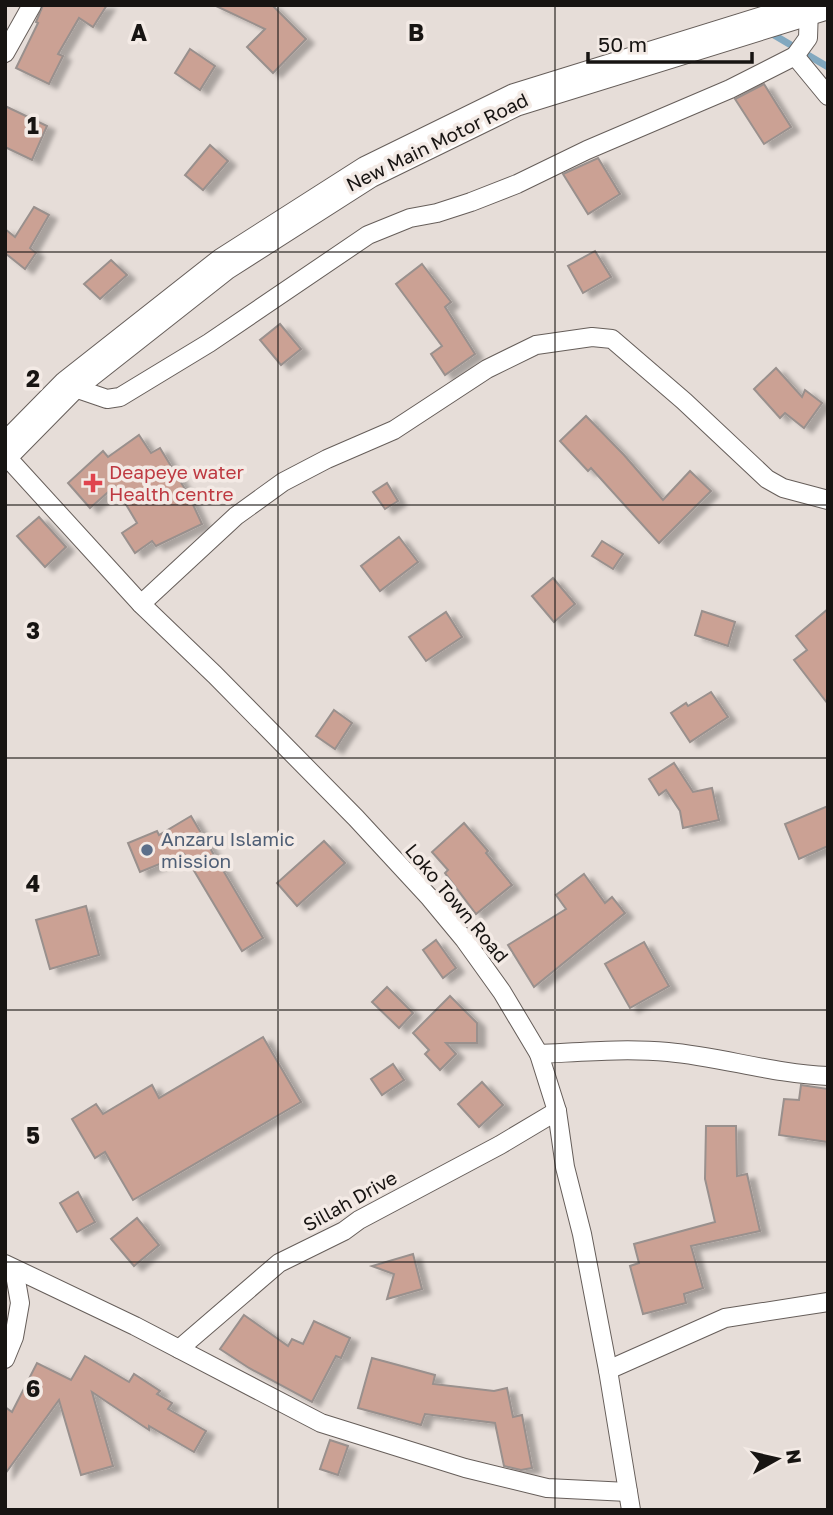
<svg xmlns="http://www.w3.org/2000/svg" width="833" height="1515" viewBox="0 0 833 1515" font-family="'Golos Text',sans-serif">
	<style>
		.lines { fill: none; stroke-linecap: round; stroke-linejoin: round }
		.stream { stroke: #82a8bf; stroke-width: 7 }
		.building { fill: #cba194; stroke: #99908d; stroke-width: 2; filter: url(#shadow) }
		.street-casing { stroke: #665e5a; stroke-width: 20 }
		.highway-casing { stroke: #665e5a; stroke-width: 34 }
		.street { stroke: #fff; stroke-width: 18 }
		.highway { stroke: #fff; stroke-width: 32 }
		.grid { fill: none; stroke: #171412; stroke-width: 2; stroke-opacity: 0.55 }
		.health-dot { fill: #e0444e; stroke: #f3eae5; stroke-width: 2.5 }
		.service-dot { fill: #5c6f8a; stroke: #f3eae5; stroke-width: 2.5 }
		.labels { text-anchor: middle; stroke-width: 7; stroke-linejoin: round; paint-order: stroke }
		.street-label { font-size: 19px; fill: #171412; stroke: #f3eae5 }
		.health-label { font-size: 19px; fill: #be3a42; stroke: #f3eae5; text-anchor: start }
		.service-label { font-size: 19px; fill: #4e5e75; stroke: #f3eae5; text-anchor: start }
		.grid-label { font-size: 23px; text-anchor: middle; font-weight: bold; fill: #171412; stroke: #f3eae5; stroke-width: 7; stroke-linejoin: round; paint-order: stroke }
	</style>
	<defs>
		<filter id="shadow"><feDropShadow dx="8" dy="4.5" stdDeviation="2" flood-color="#0004"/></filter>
	</defs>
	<rect width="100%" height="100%" fill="#e6ddd8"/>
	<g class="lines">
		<path class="stream" d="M774 35 828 67"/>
	</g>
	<g class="building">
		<path d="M43 5H107L93 27 79 18 58 54 63 56 49 84 16 68 38 23 36 22Z"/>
		<path d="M214 5H272L306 39 273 73 247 47 265 29Z"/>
		<path d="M190 49 215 66 200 90 175 73Z"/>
		<path d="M764 84 791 127 764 144 735 99Z"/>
		<path d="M5 106 47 126 32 160 5 147Z"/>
		<path d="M210 145 228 161 203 190 185 175Z"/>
		<path d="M598 158 620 194 588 214 563 174Z"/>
		<path d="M34 207 49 215 30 248 36 253 25 269 5 253V229L15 237Z"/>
		<path d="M595 251 611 277 583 293 568 266Z"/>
		<path d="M111 260 127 275 100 299 84 284Z"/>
		<path d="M422 264 451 302 445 307 475 354 445 375 431 354 442 346 396 284Z"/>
		<path d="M280 324 301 349 281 365 260 340Z"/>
		<path d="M776 368 802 397 805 390 822 403 804 428 785 413 780 418 754 389Z"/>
		<path d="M586 416 624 455 663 500 690 471 711 491 659 543 591 468 588 471 560 441Z"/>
		<path d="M139 435 151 453 160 448 188 494 202 524 156 546 152 541 135 553 122 533 137 523 115 486 90 508 68 483 103 451 108 457Z"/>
		<path d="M387 483 398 501 385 509 373 492Z"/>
		<path d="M39 517 66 547 45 567 17 536Z"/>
		<path d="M399 537 418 562 380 591 361 566Z"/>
		<path d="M602 541 623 554 613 569 592 556Z"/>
		<path d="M553 578 575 604 554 622 532 596Z"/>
		<path d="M828 609V704L794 660 807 650 796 636Z"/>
		<path d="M702 611 735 622 728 646 695 635Z"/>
		<path d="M446 612 462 637 426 661 409 637Z"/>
		<path d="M711 692 728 717 690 742 671 713 686 703 688 706Z"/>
		<path d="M334 710 352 723 335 749 316 736Z"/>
		<path d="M674 763 693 792 712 788 719 820 683 828 680 811 666 790 659 795 649 779Z"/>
		<path d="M828 806V846L799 859 785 824Z"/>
		<path d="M191 816 263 938 242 951 184 854 140 872 128 843 157 831 159 835Z"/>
		<path d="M464 823 488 851 486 853 512 885 476 914 445 873 448 870 432 852Z"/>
		<path d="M324 841 345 863 297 906 277 883Z"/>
		<path d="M584 874 605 903 612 897 625 913 534 987 508 945 566 909 556 895Z"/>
		<path d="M86 906 99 955 50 969 36 920Z"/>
		<path d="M436 940 456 968 443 978 423 950Z"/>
		<path d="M644 942 669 986 630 1008 605 964Z"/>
		<path d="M387 987 413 1013 399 1028 372 1002Z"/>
		<path d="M450 996 477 1023V1043H446L456 1054 440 1070 425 1054 429 1050 413 1033Z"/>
		<path d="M263 1037 301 1102 133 1200 105 1152 95 1158 72 1119 96 1104 103 1114 152 1085 159 1098Z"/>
		<path d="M393 1064 404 1080 382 1095 371 1079Z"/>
		<path d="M482 1082 503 1105 479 1127 458 1104Z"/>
		<path d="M801 1085 828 1089V1142L779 1135 784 1099 799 1100Z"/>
		<path d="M706 1126H736L737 1176 747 1174 760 1231 691 1246 703 1288 684 1294 686 1303 643 1314 630 1266 639 1263 634 1244 715 1222 705 1179Z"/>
		<path d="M78 1192 95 1222 77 1232 60 1203Z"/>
		<path d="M137 1218 159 1245 134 1266 111 1239Z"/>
		<path d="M413 1254 422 1289 387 1299 394 1274 372 1266Z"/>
		<path d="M244 1315 288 1346 292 1339 303 1344 314 1321 350 1338 341 1358 336 1356 312 1402 249 1368 220 1349Z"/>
		<path d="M85 1356 129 1382 134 1374 160 1391 157 1394 172 1403 168 1409 206 1431 194 1452 149 1426V1430L92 1392 113 1466 81 1475 59 1400 5 1474V1407L12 1412 37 1363 71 1380Z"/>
		<path d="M372 1358 435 1375 433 1384 494 1391 507 1388 513 1417 522 1415 532 1468 521 1470 504 1466 495 1423 425 1414 421 1425 358 1408Z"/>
		<path d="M330 1440 348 1446 338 1475 320 1469Z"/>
	</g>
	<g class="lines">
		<g class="street-casing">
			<g id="street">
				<path d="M5 53 32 5"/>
				<path d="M795 56 828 96"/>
				<path d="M69 386 107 399 120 397 209 343 368 235 410 218 437 213 471 202 517 184 587 150 730 89 795 56 808 38 809 8"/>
				<path d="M5 455 141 604 215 675 356 818 430 898 464 939 502 992 539 1054 557 1111 565 1167 582 1234 608 1370 631 1510"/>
				<path d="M141 604 236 516 283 482 327 459 394 430 487 369 536 345 592 337 612 339 684 401 767 479 783 488 828 500"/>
				<path d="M539 1054C582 1052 625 1048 668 1052 722 1057 774 1074 828 1076"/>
				<path d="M5 1264 135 1326 321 1423 465 1468 547 1488 628 1492"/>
				<path d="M179 1349 279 1263 344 1231 359 1220 500 1145 557 1111"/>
				<path d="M5 1359 14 1337 20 1303 14 1269"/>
				<path d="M608 1370 725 1318 828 1302"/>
			</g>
		</g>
		<g class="highway-casing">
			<path id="highway" d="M5 451 69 386 224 264 368 172 515 100 821 5"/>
		</g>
		<use href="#street" class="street"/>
		<use href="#highway" class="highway"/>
	</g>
	<path class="grid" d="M278 5V1510M555 5V1510M5 252H828M5 505H828M5 758H828M5 1010H828M5 1262H828"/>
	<path class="health-dot" d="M89.5 472.5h7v7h7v7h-7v7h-7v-7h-7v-7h7z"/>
	<circle class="service-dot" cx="147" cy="850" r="7"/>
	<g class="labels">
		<g class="street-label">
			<text transform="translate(437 142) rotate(-26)" y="7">New Main Motor Road</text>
			<text transform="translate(457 903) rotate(50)" y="7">Loko Town Road</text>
			<text transform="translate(350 1201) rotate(-29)" y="7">Sillah Drive</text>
		</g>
		<g class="health-label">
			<text x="109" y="479">Deapeye water<tspan x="109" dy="22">Health centre</tspan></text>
		</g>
		<g class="service-label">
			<text x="161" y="846">Anzaru Islamic<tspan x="161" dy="22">mission</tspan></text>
		</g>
	</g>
	<g class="grid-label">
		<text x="139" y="41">A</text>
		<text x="416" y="41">B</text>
		<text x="33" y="134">1</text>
		<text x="33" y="387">2</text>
		<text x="33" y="639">3</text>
		<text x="33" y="892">4</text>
		<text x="33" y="1144">5</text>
		<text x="33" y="1397">6</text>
	</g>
	<rect width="833" height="1515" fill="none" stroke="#171412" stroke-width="14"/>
	<g transform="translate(777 1459) rotate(82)" stroke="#f3eae5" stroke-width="5" paint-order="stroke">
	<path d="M0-5L12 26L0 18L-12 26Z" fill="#171412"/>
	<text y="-10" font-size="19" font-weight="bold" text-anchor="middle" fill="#171412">N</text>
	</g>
	<path d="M588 52v10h164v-10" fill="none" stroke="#171412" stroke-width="3.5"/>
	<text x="598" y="52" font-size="21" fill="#171412" stroke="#f3eae5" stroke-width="5" paint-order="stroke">50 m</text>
</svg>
